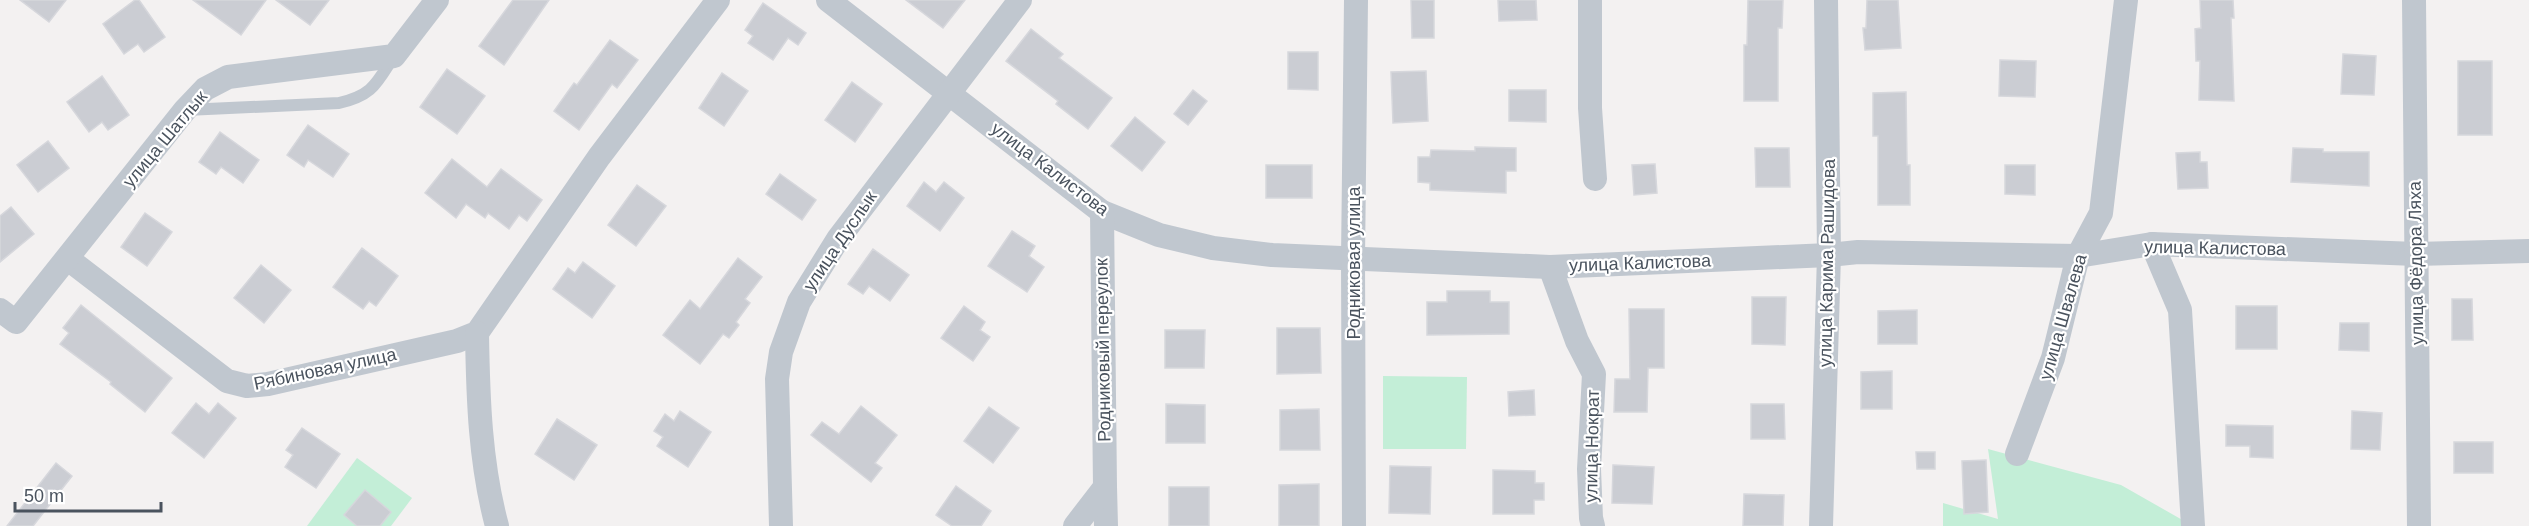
<svg xmlns="http://www.w3.org/2000/svg" width="2529" height="526" viewBox="0 0 2529 526" font-family="Arial,sans-serif">
	<style>
		.green { fill: #c3eed7 }
		.building { fill: #cbcdd3; stroke: #d6d7dc; stroke-width: 1.5 }
		.lines { fill: none; stroke-linecap: round; stroke-linejoin: round }
		.lane { stroke: #c0c7cf; stroke-width: 12 }
		.street { stroke: #c0c7cf; stroke-width: 24 }
		.labels { text-anchor: middle; stroke-width: 4.5; stroke-linejoin: round; paint-order: stroke }
		.street-label { font-size: 18px; fill: #4a535e; stroke: #fff }
	</style>
	<rect width="100%" height="100%" fill="#f3f1f1"/>
	<g class="green">
		<path d="M1383 376 1467 377 1466 449H1383Z"/>
		<path d="M1988 449 2121 485 2193 526H1943V503L1998 519Z"/>
		<path d="M357 458 412 498 391 526H307Z"/>
	</g>
	<g class="building">
		<path d="M20 0H66L49 22Z"/>
		<path d="M135 0H139L165 37 144 52 138 44 124 54 103 24Z"/>
		<path d="M193 0H266L241 35Z"/>
		<path d="M276 0H329L310 25Z"/>
		<path d="M513 0H549L504 65 479 46Z"/>
		<path d="M906 0H965L943 28Z"/>
		<path d="M1411 0H1434V38H1412Z"/>
		<path d="M1498 0H1536L1537 20 1499 21Z"/>
		<path d="M1748 0H1783L1782 28H1778V101H1744V45H1747Z"/>
		<path d="M1867 0H1898L1901 48 1865 50 1863 28H1866Z"/>
		<path d="M2200 0H2233L2234 18H2231L2234 101 2199 100 2200 61H2196L2195 29 2201 28Z"/>
		<path d="M763 3 806 33 798 45 788 38 773 60 748 43 753 36 745 30Z"/>
		<path d="M1031 29 1063 54 1059 58 1112 98 1088 129 1056 104 1058 101 1006 61Z"/>
		<path d="M610 40 638 60 617 88 612 84 579 130 554 111 574 83 577 85Z"/>
		<path d="M1288 52H1318V90L1288 89Z"/>
		<path d="M2343 54 2376 56 2374 95 2341 94Z"/>
		<path d="M2000 60 2036 61 2035 97 1999 96Z"/>
		<rect x="2458" y="61" width="34" height="74"/>
		<path d="M447 69 485 96 457 134 420 107Z"/>
		<path d="M1426 71 1428 121 1393 123 1391 72Z"/>
		<path d="M722 73 748 91 724 126 699 108Z"/>
		<path d="M102 76 129 115 108 130 102 122 89 132 67 102Z"/>
		<path d="M852 82 882 104 855 142 825 120Z"/>
		<path d="M1193 90 1207 101 1188 125 1174 114Z"/>
		<path d="M1509 90H1546V122L1509 121Z"/>
		<path d="M1906 92 1907 165H1910V205H1878V136H1873V93Z"/>
		<path d="M1135 117 1165 142 1142 171 1111 146Z"/>
		<path d="M308 125 349 154 333 177 308 160 304 167 287 155Z"/>
		<path d="M220 132 259 160 243 183 221 167 216 174 199 162Z"/>
		<path d="M48 141 69 168 38 192 17 165Z"/>
		<path d="M1475 147 1516 148V171H1506V193L1430 190V183L1418 182V157H1430L1431 150 1475 151Z"/>
		<path d="M1755 148H1789L1790 187H1756Z"/>
		<path d="M2293 148 2323 149V152H2369V186L2291 182Z"/>
		<path d="M2200 152V162H2207L2208 188 2178 189 2176 153Z"/>
		<path d="M452 159 487 187 501 169 542 200 527 221 519 215 509 229 488 213 485 218 466 204 456 218 425 193Z"/>
		<path d="M1655 164 1657 193 1634 195 1632 165Z"/>
		<rect x="1266" y="165" width="46" height="33"/>
		<path d="M2005 165H2035V195L2005 194Z"/>
		<path d="M780 174 816 200 802 220 766 194Z"/>
		<path d="M924 182 936 192 944 182 964 198 940 231 907 206Z"/>
		<path d="M637 185 666 206 636 246 608 225Z"/>
		<path d="M11 207 34 234 0 262V216Z"/>
		<path d="M145 213 172 232 147 266 121 247Z"/>
		<path d="M1012 231 1035 246 1029 256 1044 267 1027 292 988 266Z"/>
		<path d="M362 248 398 276 376 306 369 301 363 309 333 287Z"/>
		<path d="M873 249 909 275 890 301 869 286 863 294 848 284Z"/>
		<path d="M738 258 762 277 745 299 750 303 736 322 739 325 729 338 723 334 700 364 663 335 690 300 700 309Z"/>
		<path d="M583 262 615 286 592 318 553 289 568 268 575 273Z"/>
		<path d="M261 265 291 290 264 323 234 298Z"/>
		<path d="M1447 291H1490V302H1509V334L1427 335V302H1447Z"/>
		<path d="M1752 297H1786L1785 345 1752 344Z"/>
		<path d="M2452 299H2472L2473 340H2452Z"/>
		<path d="M81 305 172 378 145 412 110 384 111 382 60 344 69 333 63 328Z"/>
		<path d="M964 306 985 322 980 330 990 337 973 361 941 338Z"/>
		<rect x="2236" y="306" width="41" height="43"/>
		<path d="M1629 309H1664V368H1648L1647 412H1614L1615 379H1630Z"/>
		<path d="M1917 310V344H1878V311Z"/>
		<path d="M2340 323H2369V351L2339 350Z"/>
		<path d="M1277 328H1320L1321 373 1277 374Z"/>
		<path d="M1165 330H1205L1204 368H1165Z"/>
		<path d="M1892 371V409H1861V372Z"/>
		<path d="M1534 390 1535 415 1509 416 1508 392Z"/>
		<path d="M196 403 209 414 218 403 236 418 204 458 172 433Z"/>
		<path d="M1166 404 1205 405V443H1166Z"/>
		<path d="M1751 404H1784L1785 439H1751Z"/>
		<path d="M861 406 897 435 875 463 882 468 871 482 811 435 822 422 839 434Z"/>
		<path d="M989 407 1019 428 993 463 964 441Z"/>
		<path d="M1319 409 1320 450H1280V410Z"/>
		<path d="M680 411 711 432 688 467 657 446 663 437 654 431 665 414 674 421Z"/>
		<path d="M2352 411 2382 413 2380 450 2351 449Z"/>
		<path d="M557 419 597 445 574 480 535 454Z"/>
		<path d="M2226 425 2273 426V458L2250 457V446H2226Z"/>
		<path d="M302 428 340 454 316 488 285 467 293 455 286 450Z"/>
		<rect x="2454" y="442" width="39" height="31"/>
		<path d="M1916 452H1935V469H1917Z"/>
		<path d="M1986 460 1988 512 1964 514 1962 461Z"/>
		<path d="M56 463 72 476 33 526H7Z"/>
		<path d="M1613 465 1654 467 1652 504 1612 503Z"/>
		<path d="M1390 466 1431 467 1430 514 1389 513Z"/>
		<path d="M1493 470 1535 471V483H1544V500H1534V514H1493Z"/>
		<path d="M1319 484V526H1279V485Z"/>
		<path d="M956 486 991 511 981 526H952L936 515Z"/>
		<rect x="1169" y="487" width="40" height="39"/>
		<path d="M365 490 391 512 380 526H357L344 515Z"/>
		<path d="M1744 494 1784 495 1783 526H1743Z"/>
	</g>
	<g class="lines">
		<path class="lane" d="M186 110 339 103C373 95 376 84 394 56"/>
		<g class="street">
			<path d="M828 0 1102 212 1159 235 1213 248 1272 255 1550 267 1829 255 1858 252 2078 256 2152 244 2416 254 2529 251"/>
			<path d="M1590 0V108L1595 179"/>
			<path d="M2414 0 2419 526"/>
			<path d="M2152 244 2180 310 2193 526"/>
			<path d="M68 259 227 381 247 386 268 384 457 341 477 333 599 157 718 0"/>
			<path d="M1550 267 1577 341 1594 374 1589 469 1591 518 1593 526"/>
			<path d="M0 310 16 322 185 110 205 89 228 77 394 56 437 0"/>
			<path d="M477 333C478 398 480 463 497 526"/>
			<path d="M2017 454 2053 358 2078 256 2101 213 2126 0"/>
			<path d="M1105 487 1106 526"/>
			<path d="M781 526 777 379 781 352 799 302 838 239 1020 0"/>
			<path d="M1075 526 1105 487 1102 212"/>
			<path d="M1354 526 1353 259 1356 0"/>
			<path d="M1821 526 1829 255 1826 0"/>
		</g>
	</g>
	<g class="labels">
		<g class="street-label">
			<text transform="translate(165 139) rotate(-50)" y="6">улица Шатлык</text>
			<text transform="translate(1050 169) rotate(37)" y="6">улица Калистова</text>
			<text transform="translate(840 241) rotate(-56)" y="6">улица Дуслык</text>
			<text transform="translate(2215 248) rotate(1)" y="6">улица Калистова</text>
			<text transform="translate(1354 263) rotate(-90)" y="6">Родниковая улица</text>
			<text transform="translate(1640 263) rotate(-2)" y="6">улица Калистова</text>
			<text transform="translate(1827 263) rotate(-89)" y="6">улица Карима Рашидова</text>
			<text transform="translate(2416 263) rotate(-91)" y="6">улица Фёдора Ляха</text>
			<text transform="translate(2063 317) rotate(-74)" y="6">улица Швалева</text>
			<text transform="translate(1103 350) rotate(-91)" y="6">Родниковый переулок</text>
			<text transform="translate(325 369) rotate(-12)" y="6">Рябиновая улица</text>
			<text transform="translate(1592 446) rotate(-89)" y="6">улица Нократ</text>
		</g>
	</g>
	<path d="M15 502v9h146v-9" fill="none" stroke="#4a535e" stroke-width="3"/>
	<text x="24" y="502" font-size="18" fill="#4a535e" stroke="#ffffff" stroke-width="4.5" paint-order="stroke">50 m</text>
</svg>
